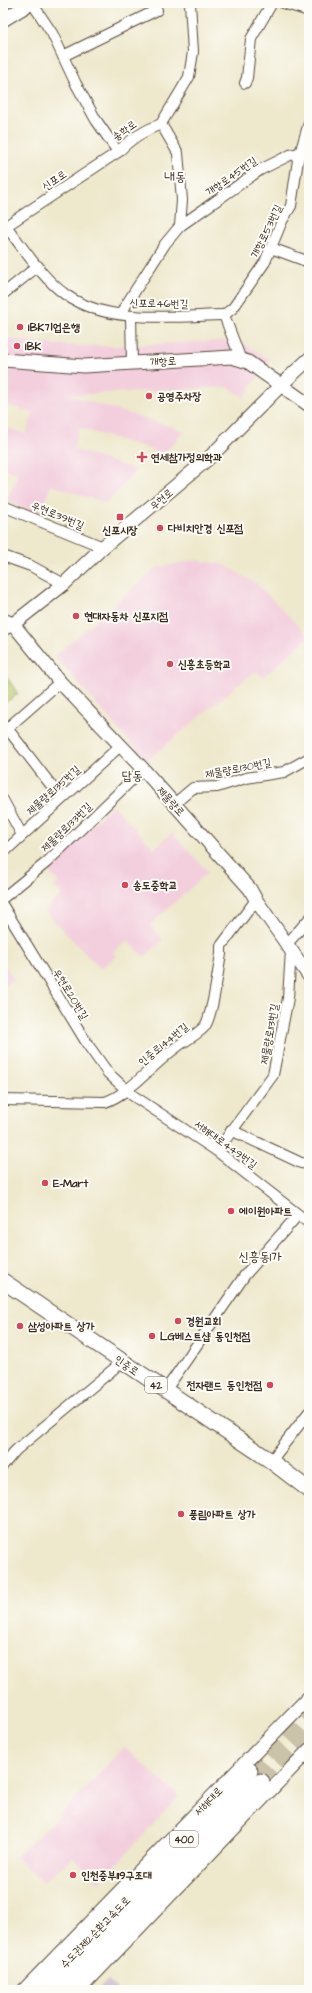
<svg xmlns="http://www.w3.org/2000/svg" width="312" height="1993" viewBox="0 0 312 1993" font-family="'Architects Daughter','Poor Story',sans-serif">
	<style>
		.built { fill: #f3cfde }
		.industrial { fill: #cfbdce }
		.green { fill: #b6c669; stroke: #787844 }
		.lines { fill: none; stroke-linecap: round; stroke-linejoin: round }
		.highway-tunnel { stroke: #cac2a9; stroke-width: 17; stroke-dasharray: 17 8; stroke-linecap: butt }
		.street-casing { stroke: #564638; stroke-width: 12 }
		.secondary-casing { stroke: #564638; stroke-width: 15 }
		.primary-casing { stroke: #564638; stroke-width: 17 }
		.highway-casing { stroke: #564638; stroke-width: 19 }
		.street { stroke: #fff; stroke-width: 10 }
		.secondary { stroke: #fff; stroke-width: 13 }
		.primary { stroke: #fff; stroke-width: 15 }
		.highway { stroke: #fff; stroke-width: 17 }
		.poi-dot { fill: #d1495b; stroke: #fdfcf7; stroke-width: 1.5 }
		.labels { text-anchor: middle; stroke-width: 4; stroke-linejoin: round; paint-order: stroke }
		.shield { fill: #fdfcf7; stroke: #75695f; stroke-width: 1 }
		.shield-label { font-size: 10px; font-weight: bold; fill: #3b2a1e }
		.street-label { font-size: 11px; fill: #3b2a1e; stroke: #fdfcf7 }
		.poi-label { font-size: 11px; font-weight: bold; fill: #3b2a1e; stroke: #fdfcf7; text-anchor: start }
		.quarter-label { font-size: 13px; fill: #3b2a1e; stroke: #fdfcf7 }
	</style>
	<rect width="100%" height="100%" fill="#fdfcf7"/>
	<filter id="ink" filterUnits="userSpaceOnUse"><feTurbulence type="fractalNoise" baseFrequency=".025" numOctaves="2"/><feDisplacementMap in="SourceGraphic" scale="8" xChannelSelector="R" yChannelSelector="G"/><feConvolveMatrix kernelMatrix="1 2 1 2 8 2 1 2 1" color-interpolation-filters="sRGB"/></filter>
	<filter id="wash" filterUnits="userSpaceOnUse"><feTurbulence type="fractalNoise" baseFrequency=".012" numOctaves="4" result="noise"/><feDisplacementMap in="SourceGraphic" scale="16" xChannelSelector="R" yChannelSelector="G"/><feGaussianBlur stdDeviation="0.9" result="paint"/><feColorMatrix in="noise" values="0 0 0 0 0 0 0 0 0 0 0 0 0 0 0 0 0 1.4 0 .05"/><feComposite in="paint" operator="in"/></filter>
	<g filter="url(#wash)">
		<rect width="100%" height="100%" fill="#eee8cc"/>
		<g class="built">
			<path d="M3 337 54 345 117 346 236 340 270 359 244 397 228 387 68 395 185 431 164 453 79 428 73 449 137 470 106 503 51 485 39 515 6 501 18 474 3 468V427L26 434 33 413 3 404Z"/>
			<path d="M195 560 222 564 256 583 309 637 263 677 255 671 146 761 55 656 156 568Z"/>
			<path d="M113 805 154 849 172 833 208 872 150 925 163 940 144 957 127 940 113 952 116 956 100 969 44 910 62 894 54 887 59 882 46 869Z"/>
			<path d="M3 963 14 979 3 986Z"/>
			<path d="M124 1747 179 1796 99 1883 73 1857 44 1882 15 1857 52 1823Z"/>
		</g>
		<path class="industrial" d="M108 1980 118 1990H98Z"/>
		<path class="green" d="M3 676H6L18 694 3 704Z"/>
	</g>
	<g filter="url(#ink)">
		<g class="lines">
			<g class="highway-tunnel">
				<path d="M249 1771 309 1707"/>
				<path d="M261 1782 309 1731"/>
			</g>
			<g class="street-casing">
				<g id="street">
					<path d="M32 3 52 33 76 84 96 120 118 152"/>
					<path d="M283 3 309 11"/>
					<path d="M63 56 157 10"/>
					<path d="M245 83 247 78 251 39 272 3"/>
					<path d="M161 124 178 153 182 200 180 226"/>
					<path d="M6 226C24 249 42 278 66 295 109 325 175 316 224 315"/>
					<path d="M3 228 118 152C130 139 145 130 161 124L189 77 193 52 190 3"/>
					<path d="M271 248 309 262"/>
					<path d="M3 294 38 266"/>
					<path d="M121 314 126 305 165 244 180 226 260 170 290 155 300 153"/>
					<path d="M224 315 233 308 265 262 282 221 291 206 298 160 309 123"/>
					<path d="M224 315 241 360"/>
					<path d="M131 316 132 363"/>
					<path d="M3 506 103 547"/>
					<path d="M3 556 31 566 64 584"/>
					<path d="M7 728 61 798"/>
					<path d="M3 732 60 682"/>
					<path d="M3 800 22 835"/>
					<path d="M174 804 193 788 217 787 246 778 284 772 309 758"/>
					<path d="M3 853 120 746"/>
					<path d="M3 898 47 862 143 769"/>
					<path d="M3 906 88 1045 108 1073 132 1095 217 1151 309 1223"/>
					<path d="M287 944 309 919"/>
					<path d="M3 1100 105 1102C130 1094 156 1061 178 1046 186 1040 200 1033 205 1026 213 1014 218 970 221 954V946L256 900"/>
					<path d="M231 1130 301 1163 309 1164"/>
					<path d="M217 1151 273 1075 288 998 291 950"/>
					<path d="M165 1391 245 1275 298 1215"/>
					<path d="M271 1461 309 1412"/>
					<path d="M3 1465 16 1450 122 1362"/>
				</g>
			</g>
			<g class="secondary-casing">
				<g id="secondary">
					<path d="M3 20 31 3"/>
					<path d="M3 360 84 366 232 357 248 362 309 405"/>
					<path d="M3 620 13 624 60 682 143 769 250 889 256 900 309 976"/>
					<path d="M5 628 13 624 64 584 103 547 210 457 281 385 309 359"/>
					<path d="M24 1990 309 1697"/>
					<path d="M79 1990 309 1750"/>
				</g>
			</g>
			<g class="primary-casing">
				<path id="primary" d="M3 1281 271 1461 309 1490"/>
			</g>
			<g class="highway-casing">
				<g id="highway">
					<path d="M40 1990 249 1771"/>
					<path d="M60 1990 261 1782"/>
				</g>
			</g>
			<use href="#street" class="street"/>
			<use href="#secondary" class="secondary"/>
			<use href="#primary" class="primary"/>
			<use href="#highway" class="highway"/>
		</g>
	</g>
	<g class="poi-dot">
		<circle cx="20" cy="327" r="4"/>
		<circle cx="17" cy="346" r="4"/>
		<circle cx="149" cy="396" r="4"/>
		<path d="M140 451h4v4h4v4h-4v4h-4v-4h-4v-4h4z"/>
		<rect x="116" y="513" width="8" height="8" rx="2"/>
		<circle cx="160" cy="528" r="4"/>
		<circle cx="76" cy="616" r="4"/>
		<circle cx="170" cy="664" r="4"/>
		<circle cx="125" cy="885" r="4"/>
		<circle cx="45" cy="1183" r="4"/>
		<circle cx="231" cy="1211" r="4"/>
		<circle cx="178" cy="1321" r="4"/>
		<circle cx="20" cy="1326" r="4"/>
		<circle cx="152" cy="1336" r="4"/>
		<circle cx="270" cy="1385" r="4"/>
		<circle cx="181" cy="1514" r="4"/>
		<circle cx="73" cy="1875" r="4"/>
	</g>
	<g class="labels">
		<g class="shield">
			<rect x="145" y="1377" width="22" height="16" rx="3"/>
			<rect x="170" y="1831" width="28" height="16" rx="3"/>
		</g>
		<g class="shield-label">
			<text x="156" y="1389">42</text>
			<text x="184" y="1843">400</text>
		</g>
		<g class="street-label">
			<text transform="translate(124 130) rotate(-35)" y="4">송학로</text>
			<text transform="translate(231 176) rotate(-35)" y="4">개항로45번길</text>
			<text transform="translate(54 180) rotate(-34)" y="4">신포로</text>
			<text transform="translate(266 231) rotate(-64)" y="4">개항로53번길</text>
			<text transform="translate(159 303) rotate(1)" y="4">신포로46번길</text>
			<text transform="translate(163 361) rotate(-3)" y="4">개항로</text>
			<text transform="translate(161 499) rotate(-40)" y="4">우현로</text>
			<text transform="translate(58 515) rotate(23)" y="4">우현로39번길</text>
			<text transform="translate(238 768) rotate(-11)" y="4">제물량로130번길</text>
			<text transform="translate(53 790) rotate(-42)" y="4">제물량로135번길</text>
			<text transform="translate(171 801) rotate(48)" y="4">제물량로</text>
			<text transform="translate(66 827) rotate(-44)" y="4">제물량로133번길</text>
			<text transform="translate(71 994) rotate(59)" y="4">우현로20번길</text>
			<text transform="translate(269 1034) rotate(-80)" y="4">제물량로113번길</text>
			<text transform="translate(163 1044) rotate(-39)" y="4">인중로144번길</text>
			<text transform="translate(226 1144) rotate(36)" y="4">서해대로449번길</text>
			<text transform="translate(127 1365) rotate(35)" y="4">인중로</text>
			<text transform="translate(208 1801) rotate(-46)" y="4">서해대로</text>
			<text transform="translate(95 1932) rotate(-46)" y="4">수도권제2순환고속도로</text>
		</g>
		<g class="poi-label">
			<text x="28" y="331">IBK기업은행</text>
			<text x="25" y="350">IBK</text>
			<text x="157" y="400">공영주차장</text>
			<text x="151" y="461">연세참가정의학과</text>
			<text x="168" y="532">다비치안경 신포점</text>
			<text x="120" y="534" text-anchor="middle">신포시장</text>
			<text x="84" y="620">현대자동차 신포지점</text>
			<text x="178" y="668">신흥초등학교</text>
			<text x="133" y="889">송도중학교</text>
			<text x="53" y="1187">E-Mart</text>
			<text x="239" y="1215">에이원아파트</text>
			<text x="186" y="1325">경원교회</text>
			<text x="28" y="1330">삼성아파트 상가</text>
			<text x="160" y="1340">LG베스트샵 동인천점</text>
			<text x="262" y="1389" text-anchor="end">전자랜드 동인천점</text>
			<text x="189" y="1518">풍림아파트 상가</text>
			<text x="81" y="1879">인천중부119구조대</text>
		</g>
		<g class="quarter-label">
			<text x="175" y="181">내동</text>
			<text x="132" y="780">답동</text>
			<text x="260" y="1261">신흥동1가</text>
		</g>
	</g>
	<rect width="312" height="1993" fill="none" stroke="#fdfcf7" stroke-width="16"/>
</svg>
